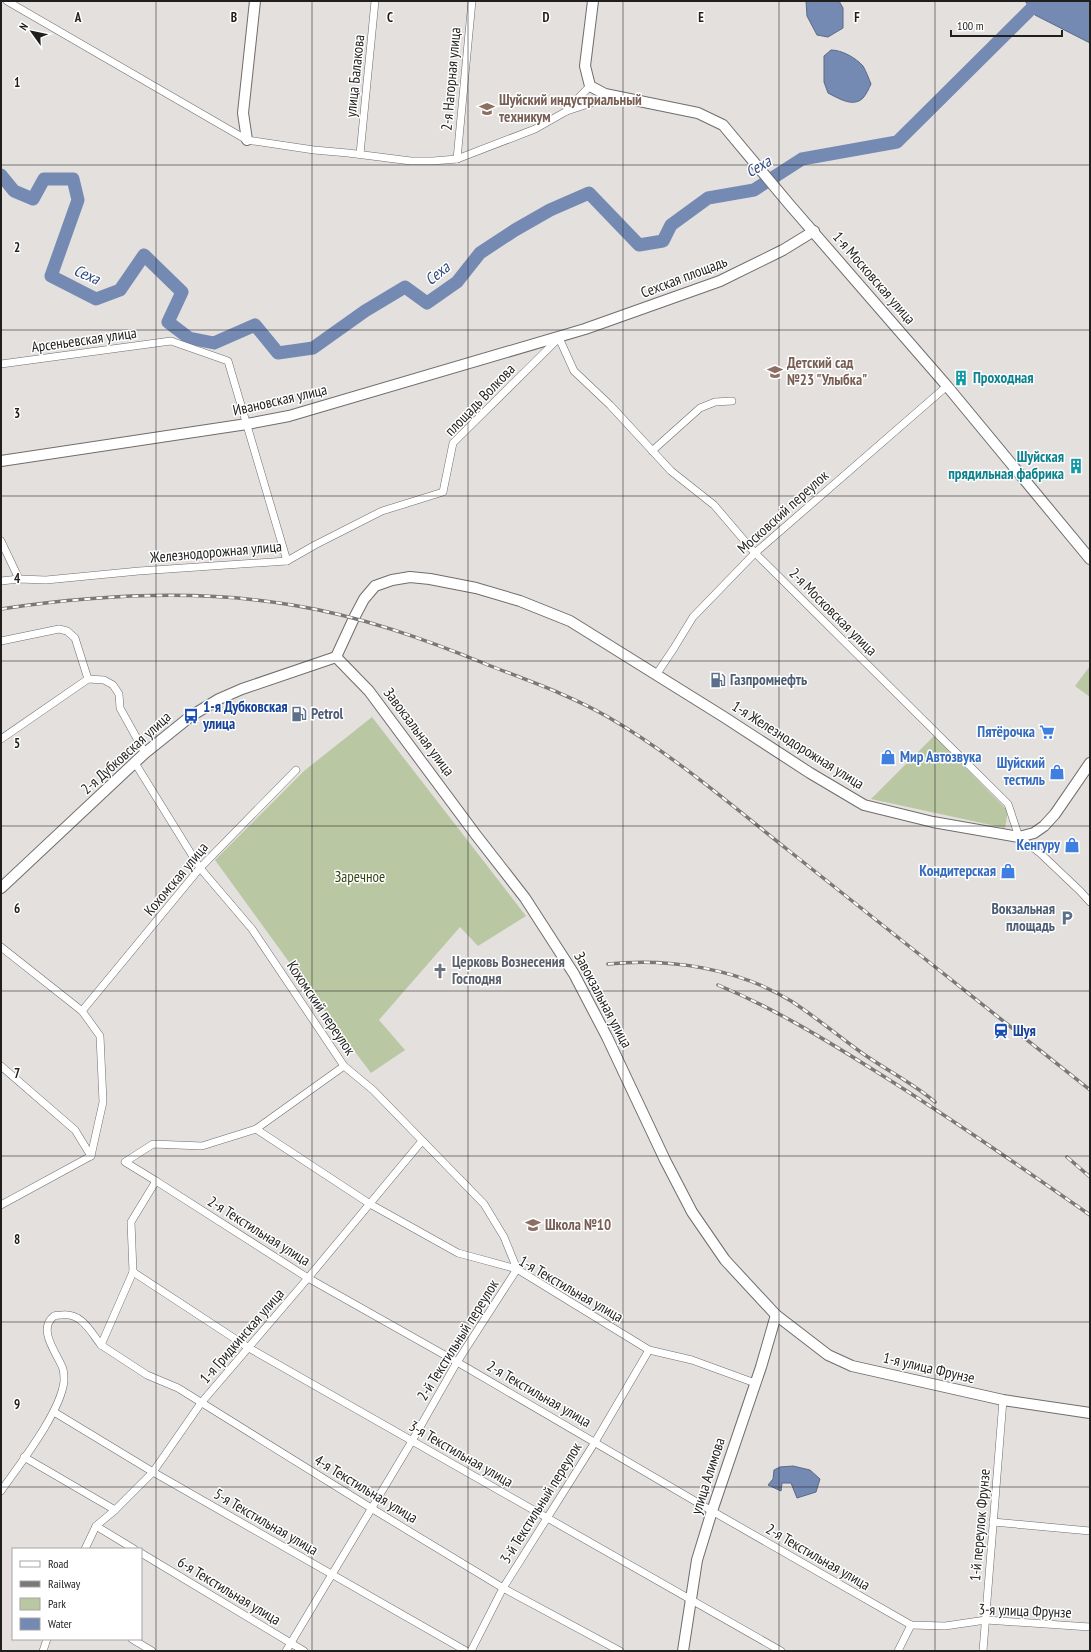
<svg xmlns="http://www.w3.org/2000/svg" width="1091" height="1652" viewBox="0 0 1091 1652" font-family="'PT Sans Narrow',sans-serif">
	<style>
		.green { fill: #b9c8a3 }
		.water { fill: #748ab3; stroke: #5b6a86 }
		.lines { fill: none; stroke-linecap: round; stroke-linejoin: round }
		.river { stroke: #748ab3; stroke-width: 13 }
		.street-casing { stroke: #706d6c; stroke-width: 8 }
		.secondary-casing { stroke: #706d6c; stroke-width: 12 }
		.street { stroke: #fff; stroke-width: 7 }
		.secondary { stroke: #fff; stroke-width: 10 }
		.rail-casing { stroke: #7b7978; stroke-width: 3.5 }
		.rail { stroke: #fff; stroke-width: 2; stroke-dasharray: 6; stroke-linecap: butt }
		.grid { fill: none; stroke: #201f1e; stroke-width: 1; stroke-opacity: 0.55 }
		.labels { text-anchor: middle; stroke-width: 3; stroke-linejoin: round; paint-order: stroke }
		.street-label { font-size: 15px; fill: #201f1e; stroke: #fff }
		.education-label { font-size: 15px; font-weight: bold; fill: #785e54; stroke: #fff; text-anchor: start }
		.culture-label { font-size: 15px; font-weight: bold; fill: #0d838f; stroke: #fff; text-anchor: start }
		.service-label { font-size: 15px; font-weight: bold; fill: #4e5e75; stroke: #fff; text-anchor: start }
		.transit-label { font-size: 15px; font-weight: bold; fill: #164399; stroke: #fff; text-anchor: start }
		.shop-label { font-size: 15px; font-weight: bold; fill: #366cbe; stroke: #fff; text-anchor: end }
		.park-label { font-size: 15px; fill: #354613; stroke: #fff }
		.worship-label { font-size: 15px; font-weight: bold; fill: #5b616d; stroke: #fff; text-anchor: start }
		.water-label { font-size: 16px; font-style: italic; fill: #2e4980; stroke: #fff }
		.grid-label { font-size: 13px; text-anchor: middle; font-weight: bold; fill: #201f1e; stroke: #fff; stroke-width: 3; stroke-linejoin: round; paint-order: stroke }
	</style>
	<rect width="100%" height="100%" fill="#e3e0de"/>
	<g class="green">
		<path d="M1090 666V697L1075 686Z"/>
		<path d="M372 717 526 916 478 946 460 927 379 1020 405 1050 371 1073 334 1024 215 860 304 771Z"/>
		<path d="M934 736 1008 811 1005 828 871 799Z"/>
	</g>
	<g class="water">
		<path d="M806 1H839L843 8V28L828 37 817 35 807 16Z"/>
		<path d="M1025 1H1090V43L1035 15Z"/>
		<path d="M831 50C842 50 856 58 863 66 866 71 869 79 871 84 869 88 866 95 863 98 853 108 838 98 828 93L824 82V56Z"/>
		<path d="M793 1466 810 1470 820 1479 816 1492 797 1498 791 1483H782L781 1491 768 1485 773 1479 774 1470 780 1467Z"/>
	</g>
	<g class="lines">
		<path class="river" d="M1 175 14 191 33 199 44 179H73L78 200 51 276 96 299 120 290 144 255 182 292 168 322 189 338 214 343 255 325 278 353 313 348 365 311 405 287 427 303 457 282 480 253 515 230 550 210 589 193 639 245 663 241 671 225 708 198 754 190 802 159 897 142 1039 1"/>
		<g class="street-casing">
			<g id="street">
				<path d="M7 1 247 140 314 150 348 153 411 161H433L457 159 535 129 565 112 590 86"/>
				<path d="M567 111 597 101 617 99"/>
				<path d="M360 154 375 1"/>
				<path d="M457 159 472 1"/>
				<path d="M1 364 171 341 228 361 287 561"/>
				<path d="M652 451 700 408 715 402 732 401"/>
				<path d="M1 541 19 579"/>
				<path d="M1 581 19 579 46 580 139 571 287 561 315 545 382 511 443 492 453 443 559 338 574 371 610 405 671 471 714 505 755 553 1008 804 1019 837 1040 853 1080 891 1090 902"/>
				<path d="M1 641 59 629 67 631 75 638 88 679"/>
				<path d="M656 675 674 648 693 617 755 553 947 386"/>
				<path d="M88 679 104 680 113 685 119 694 120 708 145 753"/>
				<path d="M1 739 88 679"/>
				<path d="M135 763 200 868 252 929 344 1066 373 1090 484 1204 504 1237 517 1269 457 1362 412 1441 286 1651"/>
				<path d="M1 947 82 1011 100 1036 103 1102 91 1156 1 1205"/>
				<path d="M82 1011 200 868 296 770"/>
				<path d="M1 1066 75 1130 91 1156"/>
				<path d="M256 1129 370 1204 458 1253 517 1269 649 1350 692 1360 755 1383"/>
				<path d="M156 1181 308 1278 457 1362 712 1511 911 1625 945 1626 986 1620 1090 1627"/>
				<path d="M133 1272 249 1348 781 1651"/>
				<path d="M101 1345 147 1375 178 1388 371 1508 503 1588 620 1651"/>
				<path d="M54 1412 153 1472 466 1651"/>
				<path d="M24 1457 115 1510"/>
				<path d="M1 1491C19 1465 61 1412 64 1381 64 1377 64 1373 63 1369 59 1356 36 1330 54 1316 56 1315 59 1315 62 1315 82 1313 90 1331 101 1345L133 1272 131 1222 156 1181 125 1162 153 1144 202 1146 256 1129 344 1066"/>
				<path d="M993 1522 1090 1531"/>
				<path d="M96 1526 134 1549"/>
				<path d="M85 1549 96 1526 115 1510 153 1472 201 1403 308 1278 422 1141"/>
				<path d="M141 1553 304 1651"/>
				<path d="M132 1639 152 1651"/>
				<path d="M43 1651 47 1639"/>
				<path d="M471 1651 503 1588 595 1442 649 1350"/>
				<path d="M898 1651 911 1625"/>
				<path d="M983 1651 1003 1400"/>
			</g>
		</g>
		<g class="secondary-casing">
			<g id="secondary">
				<path d="M593 1 585 66 590 86 605 94 698 113 723 125 789 204 947 386 1090 559"/>
				<path d="M247 140 243 113 255 1"/>
				<path d="M1 461 247 424 289 416 585 329 720 281 783 250 814 231"/>
				<path d="M336 657 369 691 476 835 525 898 574 974 607 1037 665 1160 692 1212 725 1260 776 1315 828 1355 852 1366 1003 1400 1090 1413"/>
				<path d="M336 657 354 618 364 599 375 586 392 580 410 577 430 579 476 588 520 601 570 621 724 717 810 773 864 805 933 822 1019 837 1034 833 1044 826 1055 814 1090 763"/>
				<path d="M1 888 145 753 191 716 219 699 242 689 336 657"/>
				<path d="M683 1651 697 1560 712 1511 761 1367 776 1315"/>
			</g>
		</g>
		<use href="#street" class="street"/>
		<use href="#secondary" class="secondary"/>
		<g class="rail-casing">
			<g id="rail">
				<path d="M1 609C95 595 199 589 292 605 360 616 425 639 488 665 529 681 570 695 608 717 672 754 730 804 788 850 889 930 989 1010 1090 1090"/>
				<path d="M608 964C669 958 738 968 791 1001 816 1017 838 1036 862 1053 886 1070 913 1083 935 1102"/>
				<path d="M718 985C773 1008 821 1037 872 1069 946 1115 1018 1165 1090 1215"/>
				<path d="M1067 1157 1090 1177"/>
			</g>
		</g>
		<use href="#rail" class="rail"/>
	</g>
	<path class="grid" d="M156 1V1651M312 1V1651M468 1V1651M623 1V1651M779 1V1651M935 1V1651M1 165H1090M1 330H1090M1 496H1090M1 661H1090M1 826H1090M1 991H1090M1 1156H1090M1 1322H1090M1 1487H1090"/>
	<defs>
		<g id="university-bare" transform="scale(1.2)"><path d="M0-5L7-2L0 1L-7-2ZM-4 1L0 2.5L4 1V4Q0 6-4 4Z" fill="#8d6e63" stroke="#fff" stroke-width="2.5" paint-order="stroke"/></g>
		<g id="school-bare" transform="scale(1.2)"><path d="M0-5L7-2L0 1L-7-2ZM-4 1L0 2.5L4 1V4Q0 6-4 4Z" fill="#8d6e63" stroke="#fff" stroke-width="2.5" paint-order="stroke"/></g>
		<g id="building-bare" transform="scale(1.2)"><path d="M-4-6H4V6H1V3H-1V6H-4ZM-2.5-4.3h1.7v1.8h-1.7ZM.8-4.3h1.7v1.8H.8ZM-2.5-1h1.7V.8h-1.7ZM.8-1h1.7V.8H.8Z" fill="#0f9aa8" stroke="#fff" stroke-width="2.5" paint-order="stroke"/></g>
		<g id="fuel-bare" transform="scale(1.2)"><path d="M-5.5-6h7V0h2V4h1.3V-2.5L3-4.5l.8-.8L6-3V5H2.5V1h-1V6h-7ZM-4.2-4.7v3.2H.2V-4.7Z" fill="#5c6f8a" stroke="#fff" stroke-width="2.5" paint-order="stroke"/></g>
		<g id="bus-bare" transform="scale(1.2)"><path d="M-5-6H5V4H4V6H2V4H-2V6H-4V4H-5ZM-3.5-4V0h7V-4ZM-3.5 1.2v1.5H-2V1.2ZM2 1.2v1.5H3.5V1.2Z" fill="#1a4fb4" stroke="#fff" stroke-width="2.5" paint-order="stroke"/></g>
		<g id="supermarket-bare" transform="scale(1.2)"><path d="M-6-5.5h2.5l.6 2H6L4.5 2H-2.5L-4.4-4H-6ZM-1.5 3.2a1.3 1.3 0 1 0 .1 0ZM3 3.2a1.3 1.3 0 1 0 .1 0Z" fill="#3f7fe0" stroke="#fff" stroke-width="2.5" paint-order="stroke"/></g>
		<g id="shop-bare" transform="scale(1.2)"><path d="M-5-2.5h2.3a2.7 3.5 0 0 1 5.4 0H5L5.5 6h-11ZM-1.5-2.5h3a1.5 2.3 0 0 0-3 0Z" fill="#3f7fe0" stroke="#fff" stroke-width="2.5" paint-order="stroke"/></g>
		<g id="parking-bare" transform="scale(1.2)"><path d="M-3.5-5.5H1a3.5 3.5 0 0 1 0 7H-1V5.5H-3.5ZM-1-3.4V-.6H.8a1.4 1.4 0 0 0 0-2.8Z" fill="#5c6f8a" stroke="#fff" stroke-width="2.5" paint-order="stroke"/></g>
		<g id="church-bare" transform="scale(1.2)"><path d="M-1.2-6h2.4v3.5h3.3v2.4h-3.3V6h-2.4V-.1h-3.3v-2.4h3.3Z" fill="#6b7280" stroke="#fff" stroke-width="2.5" paint-order="stroke"/></g>
		<g id="station-bare" transform="scale(1.2)"><path d="M-3-6H3Q5-6 5-4V2Q5 4 3 4L4.5 6H3L1.5 4h-3L-3 6H-4.5L-3 4Q-5 4-5 2V-4Q-5-6-3-6ZM-3.5-4v3h7v-3ZM-3.5 1v1.5H-2V1ZM2 1v1.5H3.5V1Z" fill="#1a4fb4" stroke="#fff" stroke-width="2.5" paint-order="stroke"/></g>
	</defs>
	<g fill-rule="evenodd">
		<use href="#university-bare" x="487" y="109"/>
		<use href="#school-bare" x="775" y="372"/>
		<use href="#building-bare" x="961" y="378"/>
		<use href="#building-bare" x="1076" y="466"/>
		<use href="#fuel-bare" x="718" y="680"/>
		<use href="#fuel-bare" x="299" y="714"/>
		<use href="#bus-bare" x="191" y="716"/>
		<use href="#supermarket-bare" x="1047" y="732"/>
		<use href="#shop-bare" x="888" y="757"/>
		<use href="#shop-bare" x="1057" y="772"/>
		<use href="#shop-bare" x="1072" y="845"/>
		<use href="#shop-bare" x="1008" y="871"/>
		<use href="#parking-bare" x="1067" y="918"/>
		<use href="#church-bare" x="440" y="971"/>
		<use href="#station-bare" x="1001" y="1031"/>
		<use href="#school-bare" x="533" y="1225"/>
	</g>
	<g class="labels">
		<g class="street-label">
			<text transform="translate(355 76) rotate(-84)" y="5">улица Балакова</text>
			<text transform="translate(451 79) rotate(-85)" y="5">2-я Нагорная улица</text>
			<text transform="translate(684 277) rotate(-21)" y="5">Сехская площадь</text>
			<text transform="translate(874 278) rotate(49)" y="5">1-я Московская улица</text>
			<text transform="translate(84 340) rotate(-8)" y="5">Арсеньевская улица</text>
			<text transform="translate(280 400) rotate(-13)" y="5">Ивановская улица</text>
			<text transform="translate(480 400) rotate(-46)" y="5">площадь Волкова</text>
			<text transform="translate(783 512) rotate(-42)" y="5">Московский переулок</text>
			<text transform="translate(216 552) rotate(-5)" y="5">Железнодорожная улица</text>
			<text transform="translate(833 612) rotate(45)" y="5">2-я Московская улица</text>
			<text transform="translate(419 732) rotate(53)" y="5">Завокзальная улица</text>
			<text transform="translate(798 745) rotate(32)" y="5">1-я Железнодорожная улица</text>
			<text transform="translate(126 753) rotate(-42)" y="5">2-я Дубковская улица</text>
			<text transform="translate(176 879) rotate(-50)" y="5">Кохомская улица</text>
			<text transform="translate(603 1000) rotate(62)" y="5">Завокзальная улица</text>
			<text transform="translate(321 1008) rotate(56)" y="5">Кохомский переулок</text>
			<text transform="translate(259 1231) rotate(32)" y="5">2-я Текстильная улица</text>
			<text transform="translate(571 1289) rotate(30)" y="5">1-я Текстильная улица</text>
			<text transform="translate(242 1336) rotate(-49)" y="5">1-я Гридкинская улица</text>
			<text transform="translate(458 1340) rotate(-58)" y="5">2-й Текстильный переулок</text>
			<text transform="translate(929 1368) rotate(13)" y="5">1-я улица Фрунзе</text>
			<text transform="translate(539 1394) rotate(30)" y="5">2-я Текстильная улица</text>
			<text transform="translate(461 1454) rotate(30)" y="5">3-я Текстильная улица</text>
			<text transform="translate(708 1476) rotate(-72)" y="5">улица Алимова</text>
			<text transform="translate(366 1489) rotate(31)" y="5">4-я Текстильная улица</text>
			<text transform="translate(541 1503) rotate(-58)" y="5">3-й Текстильный переулок</text>
			<text transform="translate(266 1522) rotate(30)" y="5">5-я Текстильная улица</text>
			<text transform="translate(980 1525) rotate(-85)" y="5">1-й переулок Фрунзе</text>
			<text transform="translate(818 1557) rotate(30)" y="5">2-я Текстильная улица</text>
			<text transform="translate(229 1591) rotate(31)" y="5">6-я Текстильная улица</text>
			<text transform="translate(1025 1611) rotate(2)" y="5">3-я улица Фрунзе</text>
		</g>
		<g class="education-label">
			<text x="499" y="105">Шуйский индустриальный<tspan x="499" dy="17">техникум</tspan></text>
			<text x="787" y="368">Детский сад<tspan x="787" dy="17">№23 "Улыбка"</tspan></text>
			<text x="545" y="1230">Школа №10</text>
		</g>
		<g class="culture-label">
			<text x="973" y="383">Проходная</text>
			<text x="1064" y="462" text-anchor="end">Шуйская<tspan x="1064" dy="17">прядильная фабрика</tspan></text>
		</g>
		<g class="service-label">
			<text x="730" y="685">Газпромнефть</text>
			<text x="311" y="719">Petrol</text>
			<text x="1055" y="914" text-anchor="end">Вокзальная<tspan x="1055" dy="17">площадь</tspan></text>
		</g>
		<g class="transit-label">
			<text x="203" y="712">1-я Дубковская<tspan x="203" dy="17">улица</tspan></text>
			<text x="1013" y="1036">Шуя</text>
		</g>
		<g class="shop-label">
			<text x="1035" y="737">Пятёрочка</text>
			<text x="900" y="762" text-anchor="start">Мир Автозвука</text>
			<text x="1045" y="768">Шуйский<tspan x="1045" dy="17">тестиль</tspan></text>
			<text x="1060" y="850">Кенгуру</text>
			<text x="996" y="876">Кондитерская</text>
		</g>
		<g class="park-label">
			<text x="360" y="882">Заречное</text>
		</g>
		<g class="worship-label">
			<text x="452" y="967">Церковь Вознесения<tspan x="452" dy="17">Господня</tspan></text>
		</g>
		<g class="water-label">
			<text transform="translate(758 166) rotate(-30)" y="6">Сеха</text>
			<text transform="translate(437 273) rotate(-39)" y="6">Сеха</text>
			<text transform="translate(87 274) rotate(24)" y="6">Сеха</text>
		</g>
	</g>
	<g class="grid-label">
		<text x="78" y="22">A</text>
		<text x="234" y="22">B</text>
		<text x="390" y="22">C</text>
		<text x="546" y="22">D</text>
		<text x="701" y="22">E</text>
		<text x="857" y="22">F</text>
		<text x="17" y="87">1</text>
		<text x="17" y="252">2</text>
		<text x="17" y="418">3</text>
		<text x="17" y="583">4</text>
		<text x="17" y="748">5</text>
		<text x="17" y="913">6</text>
		<text x="17" y="1078">7</text>
		<text x="17" y="1244">8</text>
		<text x="17" y="1409">9</text>
	</g>
	<rect width="1091" height="1652" fill="none" stroke="#201f1e" stroke-width="4"/>
	<rect x="12" y="1548" width="130" height="92" fill="#ffffff" stroke="#a6a5a5"/>
	<rect x="20" y="1561" width="20" height="6" fill="#ffffff" stroke="#a6a5a5"/>
	<text x="48" y="1568" font-size="12" fill="#201f1e">Road</text>
	<rect x="20" y="1581" width="20" height="6" fill="#7b7978" stroke="#a6a5a5"/>
	<text x="48" y="1588" font-size="12" fill="#201f1e">Railway</text>
	<rect x="20" y="1598" width="20" height="12" fill="#b9c8a3" stroke="#a6a5a5"/>
	<text x="48" y="1608" font-size="12" fill="#201f1e">Park</text>
	<rect x="20" y="1618" width="20" height="12" fill="#748ab3" stroke="#a6a5a5"/>
	<text x="48" y="1628" font-size="12" fill="#201f1e">Water</text>
	<g transform="translate(32 32) rotate(303)" stroke="#ffffff" stroke-width="3" paint-order="stroke">
	<path d="M0-3L7 15L0 10L-7 15Z" fill="#201f1e"/>
	<text y="-6" font-size="11" font-weight="bold" text-anchor="middle" fill="#201f1e">N</text>
	</g>
	<path d="M951 30v6h111v-6" fill="none" stroke="#201f1e" stroke-width="2"/>
	<text x="957" y="30" font-size="12" fill="#201f1e" stroke="#ffffff" stroke-width="3" paint-order="stroke">100 m</text>
</svg>
